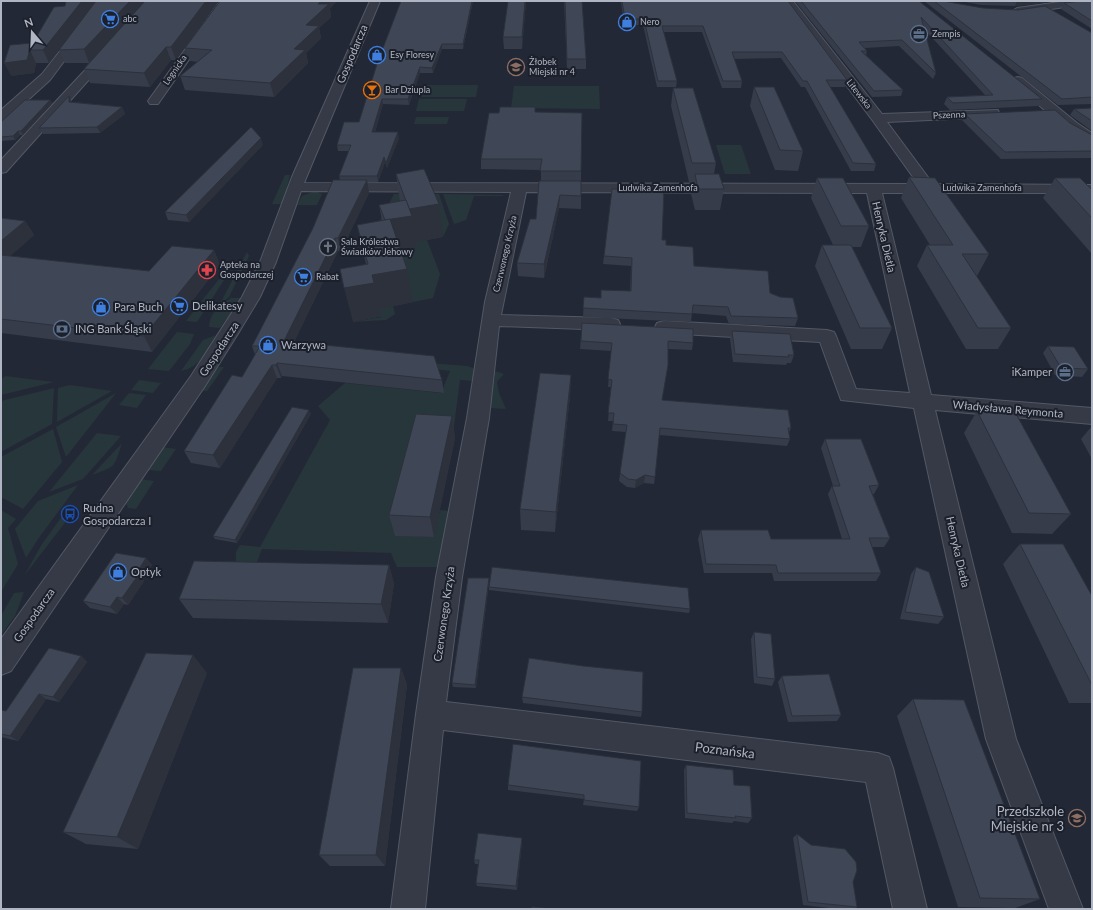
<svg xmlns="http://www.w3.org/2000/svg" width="1093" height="910" viewBox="0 0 1093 910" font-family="Lato,sans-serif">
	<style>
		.green { fill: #27363a }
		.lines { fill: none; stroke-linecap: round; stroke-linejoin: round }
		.minor-casing { stroke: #535865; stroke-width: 2 }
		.minor { fill: #363a47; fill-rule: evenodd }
		.wall { fill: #363c4a }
		.shaded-wall { fill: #2c313c }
		.building { fill: #3f4656; stroke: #2c313c }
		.labels { text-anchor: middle; stroke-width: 4; stroke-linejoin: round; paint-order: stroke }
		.far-poi-label { font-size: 9px; fill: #b0b5c3; stroke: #1b202b; text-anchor: start }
		.far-street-label { font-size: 9px; fill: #b0b5c3; stroke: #1b202b }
		.street-label { font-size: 11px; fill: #b0b5c3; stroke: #1b202b }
		.poi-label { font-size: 11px; fill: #b0b5c3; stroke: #1b202b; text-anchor: start }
		.near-street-label { font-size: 13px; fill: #b0b5c3; stroke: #1b202b }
		.near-poi-label { font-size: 13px; fill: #b0b5c3; stroke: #1b202b; text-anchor: end }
	</style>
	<rect width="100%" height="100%" fill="#232836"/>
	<g class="green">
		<path d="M423 85H478L476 97H419Z"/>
		<path d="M514 86H599L600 109 511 108Z"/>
		<path d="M419 99H467L464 111H416Z"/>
		<path d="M416 117H449L447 124H414Z"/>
		<path d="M716 145H741L751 174H725Z"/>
		<path d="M285 175H290L283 204H272Z"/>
		<path d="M315 191 322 194 317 205H297L302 196Z"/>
		<path d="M394 194H439L449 224 443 237 428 202 378 224Z"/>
		<path d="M443 194 503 195V196H474L466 220 454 224Z"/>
		<path d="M427 240 440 274 433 298 413 302 396 253 417 249 414 242Z"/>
		<path d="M247 252 249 256 229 297 220 304Z"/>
		<path d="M219 279 224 280 197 322 186 321Z"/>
		<path d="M231 298H243L220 328 209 327C210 312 220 306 231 298Z"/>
		<path d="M393 306 395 314 386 320 353 322 381 317 379 309Z"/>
		<path d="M177 332 194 334 190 344 169 371 148 369Z"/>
		<path d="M216 335C206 351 201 367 181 371L203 340Z"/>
		<path d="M429 363 467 366 473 368 475 372 474 381 460 380 453 434 395 535 434 537 440 510 451 511 441 567H397L391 553 262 549 257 562 236 563V552L240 545 260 547 330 420 318 406 345 383 441 393 450 371 427 368Z"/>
		<path d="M218 367H224L207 391H201Z"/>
		<path d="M489 369 504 374 497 382 499 393 506 409 489 408 495 376 490 373Z"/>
		<path d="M5 376 54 382 1 395V380Z"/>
		<path d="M139 380 161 383 153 393 131 390Z"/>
		<path d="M70 385 112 391 57 422 58 388Z"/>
		<path d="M54 388 52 424 1 452V401Z"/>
		<path d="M116 393 66 457 56 427Z"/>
		<path d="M129 393 146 395 137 408 119 405Z"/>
		<path d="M53 429 62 462 23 509 1 497V457Z"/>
		<path d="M97 433 121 436 83 479 49 492Z"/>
		<path d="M122 443C114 467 117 466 92 475Z"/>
		<path d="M162 447 176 449 161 471 147 470Z"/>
		<path d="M140 479 154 481 136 509 128 508 125 501Z"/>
		<path d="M78 485 38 539 26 558 15 529 38 501Z"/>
		<path d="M1 510 16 519 8 528 18 564 1 592Z"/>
		<path d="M66 511 73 512 24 576 42 544Z"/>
		<path d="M24 592 15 616 1 635V616L14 593Z"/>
	</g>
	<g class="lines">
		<g class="minor-casing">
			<g id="minor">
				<path d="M99 1H109L50 80 6 120 1 121V110L42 74Z"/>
				<path d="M220 1H230L158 104H150L148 101Z"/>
				<path d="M370 1H380L304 183 918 184 873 121 783 1H793L882 114 998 110 999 113 998 116 993 117 887 122 933 184 1092 185V193H882L931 395 1092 408V424L935 410 1016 739 1083 909H1049L986 739 914 408 841 400 820 342 664 333 657 331 655 327 657 323 664 321 827 330 834 332 836 336 856 389 910 393 867 193 526 192 501 315 611 318 618 320 620 324 618 328 611 330 499 326 489 418 462 577 446 702 878 753 889 757 893 768 927 909H893L866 782 443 730 425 909H391L416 714 436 577 467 418 485 302 511 192 301 191 276 262 260 297 239 332 205 386 11 671 1 675V639L191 376 242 297 260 262 292 177Z"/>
				<path d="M1067 1H1092V3L1017 14 1012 11 1017 8Z"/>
				<path d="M107 50 111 51 113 53 111 55 6 172 1 173V160L103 51Z"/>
				<path d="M1018 77 1022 78 1077 123 1092 133V143L1067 129 1014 84 1012 81 1014 78Z"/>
			</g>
		</g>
		<use href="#minor" class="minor"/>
	</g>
	<g class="wall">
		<path d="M66 1H218L176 60H171L150 87 90 83 84 69 89 63H65L59 50 49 63H36L34 73 11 76 32 43 65 6Z"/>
		<path d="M220 1H337L330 8 331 17 319 28 321 38 306 53 308 63 274 97 185 90 180 76 198 62 190 61 185 48Z"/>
		<path d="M401 1H473L463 49H442L433 73H420L409 105 383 104 375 132 399 138 387 168 385 162 378 182H367L369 193 341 251H338L294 342 442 380 444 393 282 376 281 378H277L220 468 191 463 184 451 242 377 255 355 252 346 340 180 339 176 349 151H338L337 145 359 122 383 48Z"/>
		<path d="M526 1 522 49H504L503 37Z"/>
		<path d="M564 1H582L586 59V69H567Z"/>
		<path d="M621 1H788L847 80 845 87H830L876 164 874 171H851L805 87H801L781 58 734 59 742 81 741 88H722L702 32H664L677 81 676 87H657L643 25H624Z"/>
		<path d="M795 1H919L1042 99 1039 106 950 110 944 104 947 97 985 95 924 29 936 73 933 79 899 46 865 48 867 51 866 55 903 90 901 96 872 97Z"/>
		<path d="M924 1H943L1092 33V104L1058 105Z"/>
		<path d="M960 1H1056L1015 6 981 5Z"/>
		<path d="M1092 1V29L1061 9 1064 3Z"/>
		<path d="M754 87 803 151 798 171 775 170 750 106Z"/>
		<path d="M673 88 716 163 714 174 724 189 720 210H695L691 194 693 182H689L671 106Z"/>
		<path d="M50 100 52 103 23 135H20L15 140 1 141V122Z"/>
		<path d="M72 102 122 107 125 114 100 133 43 134 39 128Z"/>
		<path d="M535 107V112L581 171V209L559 208 544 278 518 276 517 263 536 219 541 181V170L481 169V159L499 113Z"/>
		<path d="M1092 108V131L1070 115 1074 109Z"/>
		<path d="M965 114 1070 123 1092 135V158L1001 159 962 120Z"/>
		<path d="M263 145 189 222 168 220 165 212Z"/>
		<path d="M396 174 443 237 416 242 417 249 402 252 413 302 380 309 382 316 353 322 366 264 357 225 382 221 379 205 400 201Z"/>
		<path d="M909 177 989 254 977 276H976L1011 328 998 349H966L917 266 927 245H930L901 198Z"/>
		<path d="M817 178 869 226 861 247H852L892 328 882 349H851L815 266 822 245H833L811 198Z"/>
		<path d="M1055 178 1092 190V254L1043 198Z"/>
		<path d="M1 218 25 221 34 235 10 256 149 271 214 250 220 265 152 352 1 333Z"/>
		<path d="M662 240 666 245 694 266 770 293 798 318 795 326 729 324 726 316 692 313 691 322 583 317 584 297 601 298 630 291 631 266 603 264 604 256Z"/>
		<path d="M582 323 693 343 692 350 668 349 662 400 791 428 789 433 790 439 787 446 659 435 655 477 654 484 644 483 635 488 627 487 619 481 626 432 612 431 613 421H608L611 387H608L611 351 580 349Z"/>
		<path d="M732 331 794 355 791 363H787L786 365 733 362 730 339Z"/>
		<path d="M1048 346 1088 369 1082 377 1055 375 1043 353Z"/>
		<path d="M571 375 570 396 555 532 521 530 520 509Z"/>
		<path d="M977 411 1071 514 1052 534 1012 533 964 433Z"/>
		<path d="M311 414 237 543 215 539 213 536Z"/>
		<path d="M452 416 455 438 434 537 395 536 389 515Z"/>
		<path d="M1092 426V459L1081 439Z"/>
		<path d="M825 439 879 485 874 494H873L890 538 884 547H872L881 573 876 581H774L772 573H704L698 539 701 530 771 539H842L828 494 832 486H833L821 448Z"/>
		<path d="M1020 544 1092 596V703H1069L1003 564Z"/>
		<path d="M146 558 152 565 143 579 144 581 128 605 124 604 117 614 90 608 83 601Z"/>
		<path d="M389 565 394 584 388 623 193 618 179 599Z"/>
		<path d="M916 567 944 617 938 624 900 619 911 574Z"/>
		<path d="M489 578V582L476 688 453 687 452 683Z"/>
		<path d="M489 587 690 609 689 613 489 590Z"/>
		<path d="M754 632 775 679 772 686 754 683 751 639Z"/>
		<path d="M81 656 87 662 59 702 46 699 18 741 1 737V710L6 711Z"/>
		<path d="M401 668 407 685 385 866H330L319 855Z"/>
		<path d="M207 673 138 849 86 844 63 832Z"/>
		<path d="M782 676 841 715 837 721 788 722 778 682Z"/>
		<path d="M522 697 642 712 641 717 523 703Z"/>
		<path d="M913 699 1040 899 1015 908 958 907 897 716Z"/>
		<path d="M641 761 639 807 637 811 583 805 584 799 508 790V785Z"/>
		<path d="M686 765 752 818 748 823 734 821 732 823 685 818 684 770Z"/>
		<path d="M797 834 853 882 857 907 854 909H838L803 905 793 838Z"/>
		<path d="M522 842 517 890 477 886 476 883 478 864H475L474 860Z"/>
	</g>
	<g class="shaded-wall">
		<path d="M82 1H97L49 63 43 50Z"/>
		<path d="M130 1H146L89 63 84 49Z"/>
		<path d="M206 1H218L176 60 171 47Z"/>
		<path d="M321 1H337L330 8 331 17 319 28 321 38 306 53 308 63 274 97 270 83 294 49 306 25 318 4Z"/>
		<path d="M472 1H473L463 49V44Z"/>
		<path d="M525 1H526L522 49V37Z"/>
		<path d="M1017 1H1056L1015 6Z"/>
		<path d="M442 44V49L433 73 432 68Z"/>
		<path d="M166 47 171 60 150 87 144 73Z"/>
		<path d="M30 50 36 63 34 73 11 76 4 63Z"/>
		<path d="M420 67V73L409 105 408 99Z"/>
		<path d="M69 96 72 103 69 102Z"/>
		<path d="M382 99 383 104 373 138 372 132Z"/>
		<path d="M50 100 52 103 23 135 21 131Z"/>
		<path d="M122 107 125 114 100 133 97 127Z"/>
		<path d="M18 131 20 135 15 140 13 136Z"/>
		<path d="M398 132 399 138 387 168 386 163Z"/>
		<path d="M261 138 263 145 189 222 186 215Z"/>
		<path d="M384 157 385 162 378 182 377 176Z"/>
		<path d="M367 180 369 193 341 251 338 238Z"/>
		<path d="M560 195 559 208 544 278V264Z"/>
		<path d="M439 204 443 237 416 242 417 249 391 254 385 220 409 209Z"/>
		<path d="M25 221 34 235 1 264V241Z"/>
		<path d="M335 238 338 251 288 354 284 341Z"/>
		<path d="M214 250 220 265 152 352 144 336Z"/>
		<path d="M407 269 413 302 380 309 382 316 353 322 344 288 372 275Z"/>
		<path d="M277 363 282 376 281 378 276 365Z"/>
		<path d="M272 365 277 378 220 468 213 455Z"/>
		<path d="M571 375 570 396 555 532 556 512Z"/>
		<path d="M309 410 311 414 237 543 235 540Z"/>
		<path d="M452 416 455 438 434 537 430 517Z"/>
		<path d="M645 475 644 483 635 488 636 480Z"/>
		<path d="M146 558 152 565 143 579 144 581 128 605 122 598 137 572Z"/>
		<path d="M389 565 394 584 388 623 381 604Z"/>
		<path d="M489 578V582L476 688 475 685Z"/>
		<path d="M117 597 124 604 117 614 110 607Z"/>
		<path d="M193 655 207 673 138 849 117 837Z"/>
		<path d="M81 656 87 662 59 702 53 697Z"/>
		<path d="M401 668 407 685 385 866 376 855Z"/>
		<path d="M39 694 46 699 18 741 10 736Z"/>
		<path d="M522 838V842L517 890 516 886Z"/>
	</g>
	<g class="building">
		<path d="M66 1H82L43 50H30L27 60 4 63 10 45 32 43 31 46 54 7 65 6Z"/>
		<path d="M96 1H130L84 49 59 50Z"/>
		<path d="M145 1H206L171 47H166L144 73 84 69Z"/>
		<path d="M220 1H321L318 4H329L306 25 319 26 294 49 305 50 270 83 180 76 212 50 185 48Z"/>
		<path d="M401 1H472L463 44H442L432 68 420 67 408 99H382L372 132H398L386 163 384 157 377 176H339L351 145H337L344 122H359L382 48H383Z"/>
		<path d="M508 1H525L522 37H503Z"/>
		<path d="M565 1H582L586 59H567Z"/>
		<path d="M622 1H788L847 80H826L876 164 853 163 807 81H803L782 52H732L742 81H723L703 26H662L677 81H658L644 19H625Z"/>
		<path d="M801 1H919L1042 99 953 103 947 97 993 95 921 17 936 73 902 40 859 42 867 51H861L903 90 874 91Z"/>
		<path d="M934 1H943L983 8 1018 10 1045 6 1092 33V97L1062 99Z"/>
		<path d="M1081 1H1092V21L1064 3Z"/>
		<path d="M754 87H774L803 151 780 150Z"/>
		<path d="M673 88H693L716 163H692Z"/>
		<path d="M69 96V102L122 107 97 127 39 128Z"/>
		<path d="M25 100H50L21 131H18L13 136 1 137V122Z"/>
		<path d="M500 107H535V112L582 113 581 171H540L542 159H481L489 113H499Z"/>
		<path d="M1092 108V121L1074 109Z"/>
		<path d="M1055 110 1070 123 1092 135V151L1005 152 965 114Z"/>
		<path d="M251 127 261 138 186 215 165 212Z"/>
		<path d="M424 169 439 204 409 209 396 174Z"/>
		<path d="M695 174H719L724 189H698Z"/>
		<path d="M909 177 935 178 989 254H962L1011 328H978L927 245H953Z"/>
		<path d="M817 178H843L869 226H841Z"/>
		<path d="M1055 178H1080L1092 190V218Z"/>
		<path d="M333 180H367L338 238H335L284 341 434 356 442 380 277 363 276 365H272L213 455 184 451 232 375 242 377 260 346H252L313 228Z"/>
		<path d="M539 181H581V196L560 195 544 264 517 263 530 219H536Z"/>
		<path d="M612 189 664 190 662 240H666V245L693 247 694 266 768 271 770 293 780 297 793 298 798 318 731 316 728 307 693 305 692 314 583 308 584 297 601 298V290L631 291 632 258 604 256Z"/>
		<path d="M406 200 412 216 385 220 379 205Z"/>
		<path d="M1 218 25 221 1 241Z"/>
		<path d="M390 219 407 269 372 275 374 283 344 288 340 269 368 264 357 225Z"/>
		<path d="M822 245H851L892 328H860Z"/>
		<path d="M172 246 214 250 144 336 1 319V255L149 271Z"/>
		<path d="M582 323 693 329V343L668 341V365L662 400 788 410 791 428H788L790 439 660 428 655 477 645 475 636 480 628 479 620 473 627 425 613 424 614 413H608L612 380 608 379 612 343 581 341Z"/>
		<path d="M732 331 790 334 794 355H788L789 357 735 354Z"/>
		<path d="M1048 346 1074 347 1088 369 1061 368Z"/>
		<path d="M540 373 571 375 556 512 520 509Z"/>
		<path d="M292 407 309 410 235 540 213 536Z"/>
		<path d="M977 411 1015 412 1071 514 1029 513Z"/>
		<path d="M416 414 452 416 430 517 389 515Z"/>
		<path d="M825 439H861L879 485 869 486 890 538H869L881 573H778L776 565 706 564 701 530H768L771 539H850L832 486H840Z"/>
		<path d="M1020 544H1063L1092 596V685Z"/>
		<path d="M116 553 146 558 137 572 139 574 122 598 117 597 110 607 83 601Z"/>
		<path d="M194 561 389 565 381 604 179 599Z"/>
		<path d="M492 567 688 588 690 609 489 587Z"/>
		<path d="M916 567 929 572 944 617 905 612Z"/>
		<path d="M468 578H489L475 685 452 683Z"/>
		<path d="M754 632 771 634 775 679 757 677Z"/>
		<path d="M49 648 81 656 53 697 39 694 10 736 1 734V710L6 711Z"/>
		<path d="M146 653 193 655 117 837 63 832Z"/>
		<path d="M529 658 583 666 643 672 642 712 522 697Z"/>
		<path d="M353 668H401L376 855H319Z"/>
		<path d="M829 674 841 715 792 716 782 676Z"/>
		<path d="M913 699 964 700 1040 899 980 898Z"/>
		<path d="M513 744 641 761 639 807 584 800V795L508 785Z"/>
		<path d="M686 765 733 770 734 785 750 786 752 818 735 816 736 818 687 813Z"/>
		<path d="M478 833 522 838 516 886 476 883 479 860H474Z"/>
		<path d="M797 834 811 845 845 849 856 862 857 870 853 882 857 907 808 902Z"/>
		<path d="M532 907 553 909H532Z"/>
	</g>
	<defs>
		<g id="supermarket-ring" transform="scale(0.9)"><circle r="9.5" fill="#1b202b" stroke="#3f7fe0" stroke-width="1.5"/><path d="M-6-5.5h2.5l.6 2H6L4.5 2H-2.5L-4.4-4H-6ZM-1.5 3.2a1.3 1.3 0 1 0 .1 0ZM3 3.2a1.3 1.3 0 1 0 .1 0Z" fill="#3f7fe0"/></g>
		<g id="shop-ring" transform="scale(0.9)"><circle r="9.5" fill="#1b202b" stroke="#3f7fe0" stroke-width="1.5"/><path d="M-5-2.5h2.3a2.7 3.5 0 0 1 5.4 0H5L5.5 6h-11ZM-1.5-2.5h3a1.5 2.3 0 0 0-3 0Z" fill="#3f7fe0"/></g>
		<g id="office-ring" transform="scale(0.9)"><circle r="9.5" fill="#1b202b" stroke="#5c6f8a" stroke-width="1.5"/><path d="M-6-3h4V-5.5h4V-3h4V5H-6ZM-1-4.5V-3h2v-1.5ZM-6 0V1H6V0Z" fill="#5c6f8a"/></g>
		<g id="school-ring" transform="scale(0.9)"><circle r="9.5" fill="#1b202b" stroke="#8d6e63" stroke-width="1.5"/><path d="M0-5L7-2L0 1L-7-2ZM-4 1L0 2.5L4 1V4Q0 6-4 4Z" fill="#8d6e63"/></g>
		<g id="bar-ring" transform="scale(0.9)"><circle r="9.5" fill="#1b202b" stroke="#e8710a" stroke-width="1.5"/><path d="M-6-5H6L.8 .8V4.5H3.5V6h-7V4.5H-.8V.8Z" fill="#e8710a"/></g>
		<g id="church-ring" transform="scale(0.9)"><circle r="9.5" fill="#1b202b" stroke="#6b7280" stroke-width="1.5"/><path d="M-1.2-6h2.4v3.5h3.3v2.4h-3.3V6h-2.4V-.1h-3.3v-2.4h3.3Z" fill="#6b7280"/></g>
		<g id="pharmacy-ring" transform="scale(0.9)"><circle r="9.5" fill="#1b202b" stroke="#e0444e" stroke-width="1.5"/><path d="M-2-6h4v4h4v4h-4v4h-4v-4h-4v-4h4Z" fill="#e0444e"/></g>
		<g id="bank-ring" transform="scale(0.9)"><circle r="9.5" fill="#1b202b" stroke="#5c6f8a" stroke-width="1.5"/><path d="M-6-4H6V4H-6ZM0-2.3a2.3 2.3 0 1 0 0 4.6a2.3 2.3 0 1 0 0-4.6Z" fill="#5c6f8a"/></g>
		<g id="bus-ring" transform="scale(0.9)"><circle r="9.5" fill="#1b202b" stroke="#1a4fb4" stroke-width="1.5"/><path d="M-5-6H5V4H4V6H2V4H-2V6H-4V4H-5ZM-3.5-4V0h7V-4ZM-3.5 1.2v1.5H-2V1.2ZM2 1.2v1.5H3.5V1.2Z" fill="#1a4fb4"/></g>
	</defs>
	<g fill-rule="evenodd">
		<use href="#supermarket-ring" x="110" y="19"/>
		<use href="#shop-ring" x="627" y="22"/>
		<use href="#office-ring" x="919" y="34"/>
		<use href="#shop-ring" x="377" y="55"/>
		<use href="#school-ring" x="516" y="67"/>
		<use href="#bar-ring" x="372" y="90"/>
		<use href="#church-ring" x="328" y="247"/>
		<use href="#pharmacy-ring" x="207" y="270"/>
		<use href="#supermarket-ring" x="303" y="277"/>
		<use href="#supermarket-ring" x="179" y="306"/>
		<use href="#shop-ring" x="101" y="307"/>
		<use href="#bank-ring" x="62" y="329"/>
		<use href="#shop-ring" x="268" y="345"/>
		<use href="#office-ring" x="1065" y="372"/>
		<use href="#bus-ring" x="70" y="514"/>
		<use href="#shop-ring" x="118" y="572"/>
		<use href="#school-ring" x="1077" y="818"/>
	</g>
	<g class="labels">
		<g class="far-poi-label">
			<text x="123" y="22">abc</text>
			<text x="640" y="25">Nero</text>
			<text x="932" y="37">Zempis</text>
			<text x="390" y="58">Esy Floresy</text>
			<text x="529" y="65">Żłobek<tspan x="529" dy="10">Miejski nr 4</tspan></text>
			<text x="385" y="93">Bar Dziupla</text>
			<text x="341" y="245">Sala Królestwa<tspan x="341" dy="10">Świadków Jehowy</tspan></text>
			<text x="220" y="268">Apteka na<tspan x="220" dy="10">Gospodarczej</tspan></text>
			<text x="316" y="280">Rabat</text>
		</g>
		<g class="far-street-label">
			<text transform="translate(175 70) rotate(-55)" y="3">Legnicka</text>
			<text transform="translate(859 94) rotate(52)" y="3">Litewska</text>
			<text transform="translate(949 115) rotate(-3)" y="3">Pszenna</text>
			<text x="658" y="191">Ludwika Zamenhofa</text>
			<text x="982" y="191">Ludwika Zamenhofa</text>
			<text transform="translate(505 254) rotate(-77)" y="3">Czerwonego Krzyża</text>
		</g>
		<g class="street-label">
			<text transform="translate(352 54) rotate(-67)" y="4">Gospodarcza</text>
			<text transform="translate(884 237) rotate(77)" y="4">Henryka Dietla</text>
			<text transform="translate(219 349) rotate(-57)" y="4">Gospodarcza</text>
			<text transform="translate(1008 409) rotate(5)" y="4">Władysława Reymonta</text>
			<text transform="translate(958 552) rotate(77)" y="4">Henryka Dietla</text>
			<text transform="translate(444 614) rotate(-82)" y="4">Czerwonego Krzyża</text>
			<text transform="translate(34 615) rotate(-55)" y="4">Gospodarcza</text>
		</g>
		<g class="poi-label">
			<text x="192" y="310">Delikatesy</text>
			<text x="114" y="311">Para Buch</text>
			<text x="75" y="333">ING Bank Śląski</text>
			<text x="281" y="349">Warzywa</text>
			<text x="1052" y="376" text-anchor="end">iKamper</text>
			<text x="83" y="512">Rudna<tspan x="83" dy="13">Gospodarcza I</tspan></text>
			<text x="131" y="576">Optyk</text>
		</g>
		<g class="near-street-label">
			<text transform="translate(725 750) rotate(7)" y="5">Poznańska</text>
		</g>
		<g class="near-poi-label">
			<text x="1064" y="816">Przedszkole<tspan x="1064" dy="15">Miejskie nr 3</tspan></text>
		</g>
	</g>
	<rect width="1093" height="910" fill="none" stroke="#b0b5c3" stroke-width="4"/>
	<g transform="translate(32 32) rotate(341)" stroke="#1b202b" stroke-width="3" paint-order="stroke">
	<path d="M0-3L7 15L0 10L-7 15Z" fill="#b0b5c3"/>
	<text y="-6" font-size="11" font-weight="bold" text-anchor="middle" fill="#b0b5c3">N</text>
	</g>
</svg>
